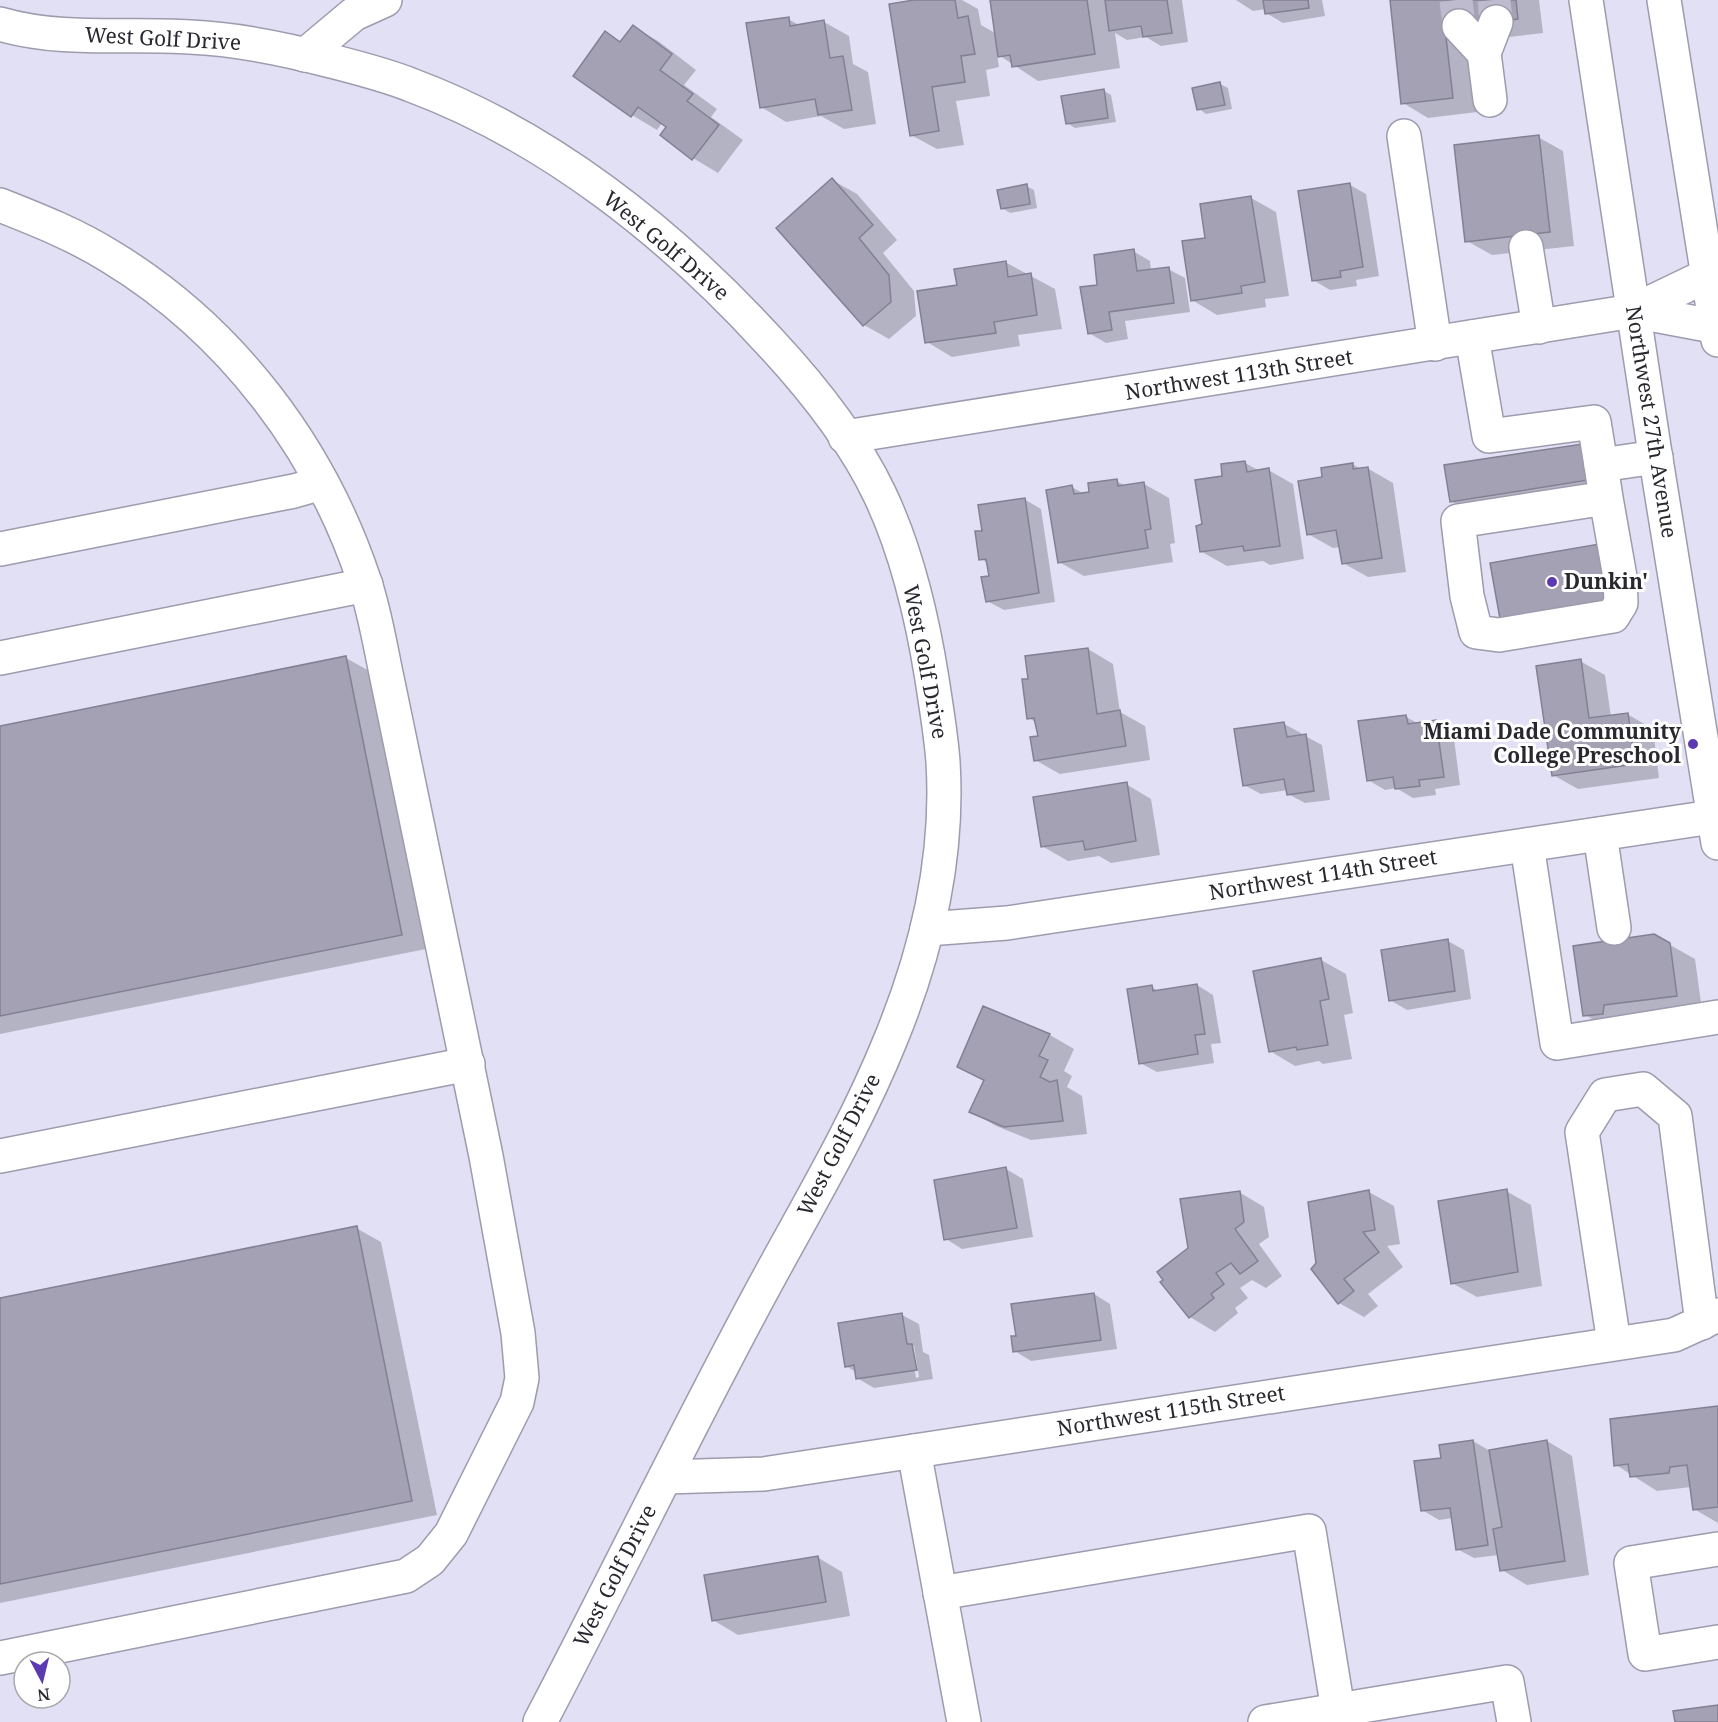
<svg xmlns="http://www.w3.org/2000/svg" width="1718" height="1722" viewBox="0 0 1718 1722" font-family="'Noto Serif',serif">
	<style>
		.shadow { fill: #0003; fill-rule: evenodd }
		.building { fill: #a3a1b3; stroke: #828092; stroke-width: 1.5 }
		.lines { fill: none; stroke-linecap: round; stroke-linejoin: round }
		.minor-tunnel { stroke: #bdbbcd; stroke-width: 33; stroke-dasharray: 33 16; stroke-linecap: butt }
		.minor-casing { stroke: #9d9bad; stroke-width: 36 }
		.major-casing { stroke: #9d9bad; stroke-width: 36 }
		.minor { stroke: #fff; stroke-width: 33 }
		.major { stroke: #fff; stroke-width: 33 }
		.poi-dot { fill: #5c3ab2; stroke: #fff; stroke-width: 2 }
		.labels { text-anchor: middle; stroke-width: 6; stroke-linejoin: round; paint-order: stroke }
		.street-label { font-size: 21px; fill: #29282f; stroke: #fff }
		.poi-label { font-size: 21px; font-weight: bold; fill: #29282f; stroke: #fff; text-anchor: start }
	</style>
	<rect width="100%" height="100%" fill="#e2e0f4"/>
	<g class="shadow">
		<path d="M923 0H962L978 9 981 25 997 34 992 0H1182L1188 42 1161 46 1146 37 1127 40 1115 33 1120 68 1038 81 997 54 999 67 986 70 990 96 956 101 964 145 937 149 911 135Z"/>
		<path d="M1236 0H1322L1325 16 1283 23 1266 13V9L1253 11Z"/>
		<path d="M1391 0H1539L1543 33 1469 42 1477 112 1428 118 1403 103Z"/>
		<path d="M788 19 801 26 824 22 849 36 853 64 868 72 876 124 844 129 821 116 786 122 761 107Z"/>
		<path d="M633 27 658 41 696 70 684 85 717 109 711 117 743 140 718 173 693 158 668 127 662 123 657 130 632 115 605 33 622 42Z"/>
		<path d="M1220 84 1228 88 1232 109 1206 114 1199 109Z"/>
		<path d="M1104 91 1111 95 1116 122 1075 128 1067 123Z"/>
		<path d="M1538 137 1563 151 1574 246 1492 255 1467 241Z"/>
		<path d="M832 180 857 194 897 240 883 253 914 291 916 316 889 339 864 325Z"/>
		<path d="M1350 185 1366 194 1379 276 1356 280 1357 286 1330 290 1313 280Z"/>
		<path d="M1026 186 1034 190 1037 208 1010 213 1002 208Z"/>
		<path d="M1251 198 1276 212 1289 296 1265 299 1266 307 1217 315 1192 300 1206 239Z"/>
		<path d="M1133 251 1150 261 1151 271 1168 269 1185 278 1190 312 1125 321 1128 339 1106 343 1089 333Z"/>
		<path d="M1005 262 1055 289 1062 329 1018 335 1020 346 952 357 927 342 959 286Z"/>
		<path d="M1589 444 1619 493 1476 516 1451 501Z"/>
		<path d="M1245 463 1260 471 1268 470 1293 484 1304 559 1270 565 1263 561 1227 566 1202 552 1204 525 1224 477Z"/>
		<path d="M1352 464 1361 469 1367 468 1393 483 1406 572 1368 577 1343 563 1341 547 1333 548 1308 534 1324 479Z"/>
		<path d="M1116 481 1126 486 1144 484 1169 498 1175 543 1170 544 1173 562 1084 576 1059 562 1072 487 1084 494 1091 493Z"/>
		<path d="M1024 499 1041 509 1055 602 1004 610 987 601 991 577 989 564 981 559 984 532Z"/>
		<path d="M1088 649 1113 664 1120 712 1145 726 1150 760 1060 774 1035 760 1039 738 1037 723 1029 718Z"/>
		<path d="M346 658 371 672 426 949 0 1034V727Z"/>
		<path d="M1580 661 1605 675 1611 717 1627 714 1653 729 1659 778 1578 789 1553 775Z"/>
		<path d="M1406 717 1419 724 1436 722 1453 731 1460 785 1435 789 1436 795 1413 798 1396 788 1385 790 1368 780Z"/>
		<path d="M1284 724 1301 733V736H1305L1322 745 1330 800 1305 803 1288 794V790L1261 794 1244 785Z"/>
		<path d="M1126 784 1151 799 1160 855 1111 863 1099 856 1068 861 1042 846Z"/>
		<path d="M1654 936 1695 959 1702 1010 1610 1029 1585 1015Z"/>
		<path d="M1448 941 1464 950 1471 999 1407 1010 1390 1000Z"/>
		<path d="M1321 960 1346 974 1353 1013 1344 1015 1352 1059 1323 1064 1319 1061 1295 1066 1270 1051Z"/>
		<path d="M1197 985 1213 995 1221 1043 1211 1044 1214 1063 1157 1072 1140 1063 1152 987 1160 992Z"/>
		<path d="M984 1008 1050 1035 1074 1049 1064 1071 1072 1076 1067 1087 1082 1096 1087 1134 1031 1140 996 1126 971 1111 985 1082 958 1067Z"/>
		<path d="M1006 1169 1023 1179 1033 1237 962 1249 946 1239Z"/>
		<path d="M1506 1191 1531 1205 1542 1286 1477 1297 1452 1283Z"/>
		<path d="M1239 1192 1264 1207 1269 1237 1259 1244 1282 1276 1266 1288 1252 1280 1240 1288 1248 1298 1235 1308 1238 1313 1215 1332 1190 1317 1189 1248Z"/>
		<path d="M1369 1192 1394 1206 1400 1244 1387 1246 1403 1267 1368 1294 1378 1306 1364 1317 1339 1303 1312 1269Z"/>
		<path d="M356 1228 381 1242 437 1515 0 1603V1300Z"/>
		<path d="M1094 1294 1110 1304 1117 1349 1031 1361 1015 1351 1018 1337Z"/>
		<path d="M902 1315 919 1324 923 1352 929 1355 933 1379 874 1388 857 1378 856 1372 846 1366ZM911 1346H914L919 1377 916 1378Z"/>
		<path d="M1718 1408V1523L1694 1509 1691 1487 1657 1491 1616 1465Z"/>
		<path d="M1473 1441 1490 1451 1547 1441 1572 1456 1589 1575 1527 1585 1502 1570 1499 1555 1474 1558 1457 1549 1453 1518 1439 1520 1422 1510Z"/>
		<path d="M817 1557 842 1572 850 1616 738 1635 713 1620Z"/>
	</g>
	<g class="building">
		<path d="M914 0H955L958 18 968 16 975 54 961 56 965 82 932 87 939 131 910 136 889 4Z"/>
		<path d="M990 0H1087L1095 54 1012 67 1010 55 998 57Z"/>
		<path d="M1105 0H1167L1172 33 1143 37 1141 26 1109 31Z"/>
		<path d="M1263 0H1308L1309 8 1265 14Z"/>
		<path d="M1390 0H1516L1518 19 1445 28 1453 98 1401 104Z"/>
		<path d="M789 17 790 26 824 20 830 58 843 56 852 110 818 115 815 99 760 108 746 23Z"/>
		<path d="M633 25 672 54 660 70 693 94 687 101 719 125 692 160 660 135 666 127 638 107 631 117 573 76 605 31 620 42Z"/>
		<path d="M1220 82 1225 105 1197 110 1192 88Z"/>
		<path d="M1104 89 1108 118 1066 124 1061 96Z"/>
		<path d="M1539 135 1550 232 1465 242 1454 145Z"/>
		<path d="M832 178 873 225 859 238 889 275 891 302 863 326 776 228Z"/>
		<path d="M1350 183 1363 267 1340 271 1341 277 1312 281 1298 191Z"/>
		<path d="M1027 184 1030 204 1001 209 997 190Z"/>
		<path d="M1251 196 1265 282 1241 286 1242 293 1191 301 1182 241 1205 238 1200 204Z"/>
		<path d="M1134 249 1137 271 1169 267 1174 303 1109 312 1112 330 1088 334 1080 287 1097 285 1094 255Z"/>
		<path d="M1006 261 1008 277 1031 273 1037 315 994 322 996 333 925 343 917 291 957 285 954 269Z"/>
		<path d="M1589 443 1595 479 1450 502 1444 465Z"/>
		<path d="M1245 461 1247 472 1269 468 1280 546 1244 551 1243 546 1200 552 1196 526 1202 524 1195 480 1222 476 1221 464Z"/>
		<path d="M1353 463V469L1368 467 1382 558 1342 564 1336 530 1307 535 1298 481 1322 477 1321 468Z"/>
		<path d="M1117 479 1118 486 1144 482 1151 529 1145 530 1148 548 1058 563 1046 490 1072 485 1074 494 1089 492 1088 483Z"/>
		<path d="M1025 498 1039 593 986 602 981 577 989 576 986 559 979 560 975 531H982L978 505Z"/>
		<path d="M1605 543 1612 600 1500 619 1490 563Z"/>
		<path d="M1088 648 1097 714 1120 710 1126 746 1034 761 1030 737 1038 736 1034 718 1027 719 1022 679H1028L1025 656Z"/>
		<path d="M346 656 402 935 0 1016V726Z"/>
		<path d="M1581 659 1589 718 1628 713 1635 764 1552 776 1536 666Z"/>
		<path d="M1406 715 1408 724 1436 720 1444 777 1419 780 1420 786 1395 789 1393 777 1367 781 1358 721Z"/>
		<path d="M1284 722 1287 737 1306 734 1314 791 1287 795 1284 779 1243 786 1234 729Z"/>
		<path d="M1127 782 1136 841 1085 850 1083 841 1041 847 1033 797Z"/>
		<path d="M1654 934 1670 943 1677 996 1604 1005 1603 1014 1583 1016 1573 946Z"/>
		<path d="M1448 939 1455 991 1389 1001 1381 950Z"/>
		<path d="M1321 958 1329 999 1320 1001 1328 1045 1297 1050 1296 1047 1269 1052 1253 971Z"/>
		<path d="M1197 984 1205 1034 1195 1035 1198 1054 1139 1064 1127 989 1152 985 1153 991Z"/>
		<path d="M983 1006 1050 1034 1039 1056 1048 1060 1040 1077 1050 1082 1057 1080 1063 1121 1004 1127 969 1112 984 1080 957 1067Z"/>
		<path d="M1006 1167 1017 1228 944 1240 934 1180Z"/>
		<path d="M1507 1189 1518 1272 1451 1284 1438 1201Z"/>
		<path d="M1369 1190 1375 1230 1363 1232 1379 1252 1344 1279 1354 1291 1338 1304 1311 1269 1316 1263 1308 1202Z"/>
		<path d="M1240 1191 1244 1222 1235 1229 1258 1261 1240 1274 1231 1263 1216 1273 1224 1284 1211 1294 1214 1298 1189 1318 1160 1282 1163 1280 1157 1272 1188 1248 1180 1199Z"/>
		<path d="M357 1226 412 1501 0 1584V1298Z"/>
		<path d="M1094 1293 1101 1340 1013 1352 1011 1336H1016L1011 1304Z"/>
		<path d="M902 1313 907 1344H912L917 1370 856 1379 854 1365 845 1367 838 1323Z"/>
		<path d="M1718 1406V1507L1693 1510 1687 1465 1670 1467 1669 1473 1630 1477 1628 1464 1614 1466 1610 1419Z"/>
		<path d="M1473 1440 1488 1545 1456 1550 1450 1508 1421 1511 1414 1461 1441 1458 1439 1445Z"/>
		<path d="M1547 1440 1565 1561 1500 1571 1493 1529 1502 1527 1489 1450Z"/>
		<path d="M818 1556 826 1602 712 1621 704 1575Z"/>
		<path d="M1718 1705V1722H1675L1673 1711Z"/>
	</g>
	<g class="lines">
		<g class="minor-tunnel">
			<path d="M1456 0 1459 26"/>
			<path d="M1494 0 1496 22"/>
		</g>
		<g class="minor-casing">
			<g id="minor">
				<path d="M0 24C62 42 126 33 190 37 238 39 285 49 331 61 358 68 386 75 411 85 548 136 670 233 768 340 811 386 853 438 880 495 907 552 922 616 932 679 936 706 941 734 943 762 949 857 926 954 890 1041 854 1130 804 1212 759 1296 683 1437 614 1581 540 1722"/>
				<path d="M1459 26 1484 53 1496 22"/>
				<path d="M1484 53 1490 100"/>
				<path d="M305 55 354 14 385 0"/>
				<path d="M1404 136 1435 344"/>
				<path d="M0 205C38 220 76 235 111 257 231 330 320 448 364 580 375 612 380 645 387 678L486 1156 518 1333 522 1378 517 1402 451 1534 430 1560 406 1576 0 1658"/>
				<path d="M1526 247 1539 327"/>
				<path d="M1633 311 1718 327"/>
				<path d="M1472 337 1489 436 1594 422 1601 465 1656 457"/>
				<path d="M845 437 1633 311 1708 275 1718 274"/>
				<path d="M1601 465 1606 498 1458 521 1467 596 1476 632 1499 635 1613 616 1621 603 1620 577 1606 498"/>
				<path d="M0 549 294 491 322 483"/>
				<path d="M0 658 366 585"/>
				<path d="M1600 834 1614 928"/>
				<path d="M1527 845 1557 1043 1718 1017"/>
				<path d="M927 929 1007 923 1718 816"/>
				<path d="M0 1156 468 1064"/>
				<path d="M1614 1343 1582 1132 1605 1095 1643 1089 1675 1116 1702 1323"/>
				<path d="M914 1451 964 1722"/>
				<path d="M666 1477 764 1474 1674 1335 1718 1315"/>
				<path d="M1718 1549 1631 1563 1645 1654 1718 1642"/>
				<path d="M940 1593 1309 1531 1338 1710 1265 1722"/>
				<path d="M1338 1710 1507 1682 1514 1722"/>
			</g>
		</g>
		<g class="major-casing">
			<g id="major">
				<path d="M1586 0 1654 447 1718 843"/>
				<path d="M1664 0 1718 340"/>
			</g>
		</g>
		<use href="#minor" class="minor"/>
		<use href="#major" class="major"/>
	</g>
	<g class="poi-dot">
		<circle cx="1552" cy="582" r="6"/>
		<circle cx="1693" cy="744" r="6"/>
	</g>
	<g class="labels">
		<g class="street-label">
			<text transform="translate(163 39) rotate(3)" y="7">West Golf Drive</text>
			<text transform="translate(666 246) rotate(40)" y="7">West Golf Drive</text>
			<text transform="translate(1239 375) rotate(-9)" y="7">Northwest 113th Street</text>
			<text transform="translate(1651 422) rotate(81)" y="7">Northwest 27th Avenue</text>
			<text transform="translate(925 662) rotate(79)" y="7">West Golf Drive</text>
			<text transform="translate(1323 875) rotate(-9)" y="7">Northwest 114th Street</text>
			<text transform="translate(839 1145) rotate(-63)" y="7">West Golf Drive</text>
			<text transform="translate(1171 1411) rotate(-9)" y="7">Northwest 115th Street</text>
			<text transform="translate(615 1576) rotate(-63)" y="7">West Golf Drive</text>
		</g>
		<g class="poi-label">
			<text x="1564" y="589">Dunkin'</text>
			<text x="1681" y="739" text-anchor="end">Miami Dade Community<tspan x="1681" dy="24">College Preschool</tspan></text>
		</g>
	</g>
	<g transform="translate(42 1680) rotate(173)"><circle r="28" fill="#ffffff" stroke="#a9a9ac" stroke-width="1.5"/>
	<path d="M0-4.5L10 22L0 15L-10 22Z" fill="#5c3ab2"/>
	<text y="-9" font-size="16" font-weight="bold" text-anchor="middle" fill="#29282f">N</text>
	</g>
</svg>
